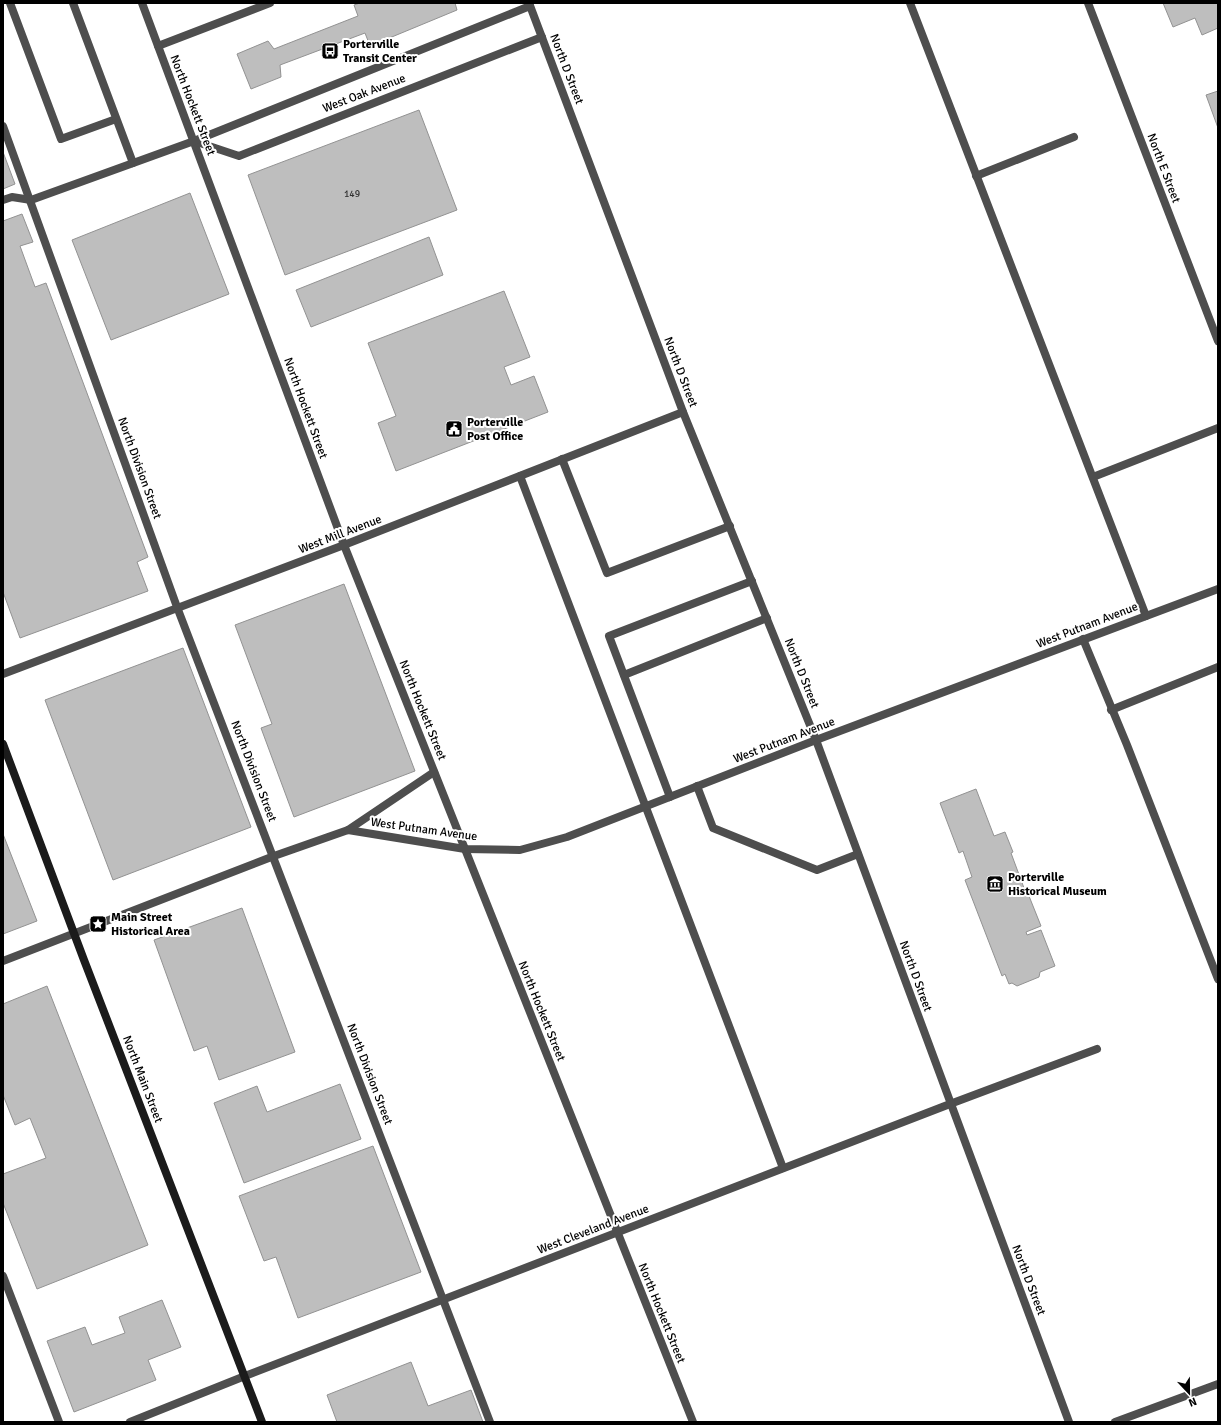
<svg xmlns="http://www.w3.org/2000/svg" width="1221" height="1425" viewBox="0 0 1221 1425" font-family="Signika,sans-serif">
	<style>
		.building { fill: #bebebe; stroke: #929292 }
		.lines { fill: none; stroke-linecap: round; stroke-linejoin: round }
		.service { stroke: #4e4e4e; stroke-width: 8 }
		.minor { stroke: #4e4e4e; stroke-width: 8 }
		.tertiary { stroke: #4e4e4e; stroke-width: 8 }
		.secondary { stroke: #1b1b1b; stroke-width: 8 }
		.labels { text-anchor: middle; stroke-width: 4; stroke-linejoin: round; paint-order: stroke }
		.number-label { font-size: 10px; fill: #303030 }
		.poi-label { font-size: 12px; font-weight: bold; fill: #000; stroke: #fff; text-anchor: start }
		.street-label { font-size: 12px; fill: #000; stroke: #fff }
	</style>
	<rect width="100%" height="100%" fill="#fff"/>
	<g class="building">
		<path d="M360 3H455L457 10 370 46 365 33 280 65 281 77 251 89 237 54 268 41 274 49 358 16 354 5Z"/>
		<path d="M1163 3H1218V28L1202 35 1195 18 1173 27Z"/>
		<path d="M1218 91V128L1206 95Z"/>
		<path d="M419 110 457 210 285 275 248 175Z"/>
		<path d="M3 152 15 184 3 189Z"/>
		<path d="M190 193 229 294 111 340 72 240Z"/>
		<path d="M22 214 33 242 20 246 35 287 46 283 148 557 137 562 148 591 20 638 3 592V221Z"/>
		<path d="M429 237 443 275 311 327 296 290Z"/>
		<path d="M504 291 530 357 504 367 511 385 534 376 548 412 396 471 378 423 396 416 368 343Z"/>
		<path d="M344 584 415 771 294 817 261 728 272 724 235 625Z"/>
		<path d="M183 648 251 827 113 880 45 700Z"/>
		<path d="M976 789 994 836 1005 832 1013 852 1011 853 1024 888 1012 893 1013 896 1027 891 1041 926 1026 932 1027 935 1041 930 1055 966 1040 972 1039 977 1017 986 1012 983 1009 984 1005 974 1002 976 965 880 972 877 963 851 959 853 940 803Z"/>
		<path d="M3 834 37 921 3 934Z"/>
		<path d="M242 908 295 1052 219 1080 207 1046 194 1051 154 940Z"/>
		<path d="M47 986 148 1245 37 1289 3 1203V1174L46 1158 30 1118 15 1125 3 1095V1004Z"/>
		<path d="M340 1084 361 1139 244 1183 214 1103 257 1086 267 1112Z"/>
		<path d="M373 1146 421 1272 298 1318 276 1257 264 1261 239 1196Z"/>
		<path d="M162 1300 181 1347 148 1360 156 1380 74 1412 47 1341 85 1327 92 1345 125 1333 119 1317Z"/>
		<path d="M411 1362 428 1406 471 1390 483 1422H337L327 1395Z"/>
	</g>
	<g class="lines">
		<g class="service">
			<path d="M10 3 61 139 116 119"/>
			<path d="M73 3 133 163"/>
			<path d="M910 3 1146 616"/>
			<path d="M158 46 270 3"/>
			<path d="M3 126 177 607 490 1422"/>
			<path d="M976 176 1074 137"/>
			<path d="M562 459 607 573 730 526"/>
			<path d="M520 476 783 1168"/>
			<path d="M1093 477 1218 428"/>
			<path d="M1083 639 1127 745 1218 979"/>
			<path d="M624 675 767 618"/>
			<path d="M1111 710 1218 667"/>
			<path d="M697 786 713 828 817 870 858 854"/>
			<path d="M670 797 609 636 752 581"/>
			<path d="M950 1104 1097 1049"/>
			<path d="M3 1276 59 1422"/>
		</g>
		<g class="minor">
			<path d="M142 3 344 545 693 1422"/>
			<path d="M529 3 683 412 816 740 1069 1422"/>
			<path d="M1088 3 1218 341"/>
			<path d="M194 141 239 156 542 37"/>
			<path d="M3 200 12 197 31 200 194 141 530 6"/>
			<path d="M3 674 344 545 683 412"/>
			<path d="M348 830 434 772"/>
			<path d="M130 1422 245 1376 950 1104"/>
			<path d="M1115 1422 1218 1384"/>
		</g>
		<path class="tertiary" d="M3 961 274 856 348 830 465 849 520 850 567 837 816 740 1218 589"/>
		<path class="secondary" d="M3 744 84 960 262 1422"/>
	</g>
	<defs>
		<g id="bus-square" transform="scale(0.9)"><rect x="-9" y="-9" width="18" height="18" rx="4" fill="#000" stroke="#fff"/><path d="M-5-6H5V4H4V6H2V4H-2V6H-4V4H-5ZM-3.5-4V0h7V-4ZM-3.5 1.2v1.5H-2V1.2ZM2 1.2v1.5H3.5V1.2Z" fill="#fff"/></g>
		<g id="civic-square" transform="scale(0.9)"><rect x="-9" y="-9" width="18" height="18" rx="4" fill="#000" stroke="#fff"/><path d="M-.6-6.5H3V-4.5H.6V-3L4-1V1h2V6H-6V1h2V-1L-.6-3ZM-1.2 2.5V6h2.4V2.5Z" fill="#fff"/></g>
		<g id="museum-square" transform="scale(0.9)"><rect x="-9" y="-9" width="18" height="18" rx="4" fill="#000" stroke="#fff"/><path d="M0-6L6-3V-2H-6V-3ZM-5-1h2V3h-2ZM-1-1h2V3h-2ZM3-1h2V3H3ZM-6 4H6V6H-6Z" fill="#fff"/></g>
		<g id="sight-square" transform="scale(0.9)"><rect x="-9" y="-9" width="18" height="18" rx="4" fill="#000" stroke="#fff"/><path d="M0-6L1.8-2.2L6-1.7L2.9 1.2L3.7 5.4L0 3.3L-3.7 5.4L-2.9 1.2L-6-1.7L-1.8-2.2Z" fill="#fff"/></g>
	</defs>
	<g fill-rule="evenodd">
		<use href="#bus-square" x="330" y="51"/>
		<use href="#civic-square" x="454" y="429"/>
		<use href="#museum-square" x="995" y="884"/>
		<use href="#sight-square" x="98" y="924"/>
	</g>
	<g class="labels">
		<g class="number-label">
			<text x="352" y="197">149</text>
		</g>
		<g class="poi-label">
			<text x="343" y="48">Porterville<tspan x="343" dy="14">Transit Center</tspan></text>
			<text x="467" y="426">Porterville<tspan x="467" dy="14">Post Office</tspan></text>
			<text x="1008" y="881">Porterville<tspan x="1008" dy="14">Historical Museum</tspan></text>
			<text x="111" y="921">Main Street<tspan x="111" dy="14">Historical Area</tspan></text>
		</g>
		<g class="street-label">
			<text transform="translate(567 69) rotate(69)" y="4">North D Street</text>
			<text transform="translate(364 93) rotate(-21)" y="4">West Oak Avenue</text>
			<text transform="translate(193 105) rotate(69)" y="4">North Hockett Street</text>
			<text transform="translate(1164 168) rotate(69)" y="4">North E Street</text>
			<text transform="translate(681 372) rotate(69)" y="4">North D Street</text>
			<text transform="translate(306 408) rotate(70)" y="4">North Hockett Street</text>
			<text transform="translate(140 468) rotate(70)" y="4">North Division Street</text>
			<text transform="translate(340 534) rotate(-21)" y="4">West Mill Avenue</text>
			<text transform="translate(1087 625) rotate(-21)" y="4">West Putnam Avenue</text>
			<text transform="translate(802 673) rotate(68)" y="4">North D Street</text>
			<text transform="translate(423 710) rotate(68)" y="4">North Hockett Street</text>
			<text transform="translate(784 740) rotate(-21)" y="4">West Putnam Avenue</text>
			<text transform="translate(254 771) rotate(69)" y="4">North Division Street</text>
			<text transform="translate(424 829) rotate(8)" y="4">West Putnam Avenue</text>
			<text transform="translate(916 976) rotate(70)" y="4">North D Street</text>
			<text transform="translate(542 1011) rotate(68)" y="4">North Hockett Street</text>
			<text transform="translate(370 1074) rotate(69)" y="4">North Division Street</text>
			<text transform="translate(143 1079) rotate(69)" y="4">North Main Street</text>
			<text transform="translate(593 1229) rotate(-21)" y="4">West Cleveland Avenue</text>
			<text transform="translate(1029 1280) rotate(69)" y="4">North D Street</text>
			<text transform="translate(662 1313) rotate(68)" y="4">North Hockett Street</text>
		</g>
	</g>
	<rect width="1221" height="1425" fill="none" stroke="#000000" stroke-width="8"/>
	<g transform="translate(1189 1393) rotate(158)" stroke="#ffffff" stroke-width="3" paint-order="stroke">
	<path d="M0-3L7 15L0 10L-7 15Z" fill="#000000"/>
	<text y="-6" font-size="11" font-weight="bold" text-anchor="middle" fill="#000000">N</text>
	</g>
</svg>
